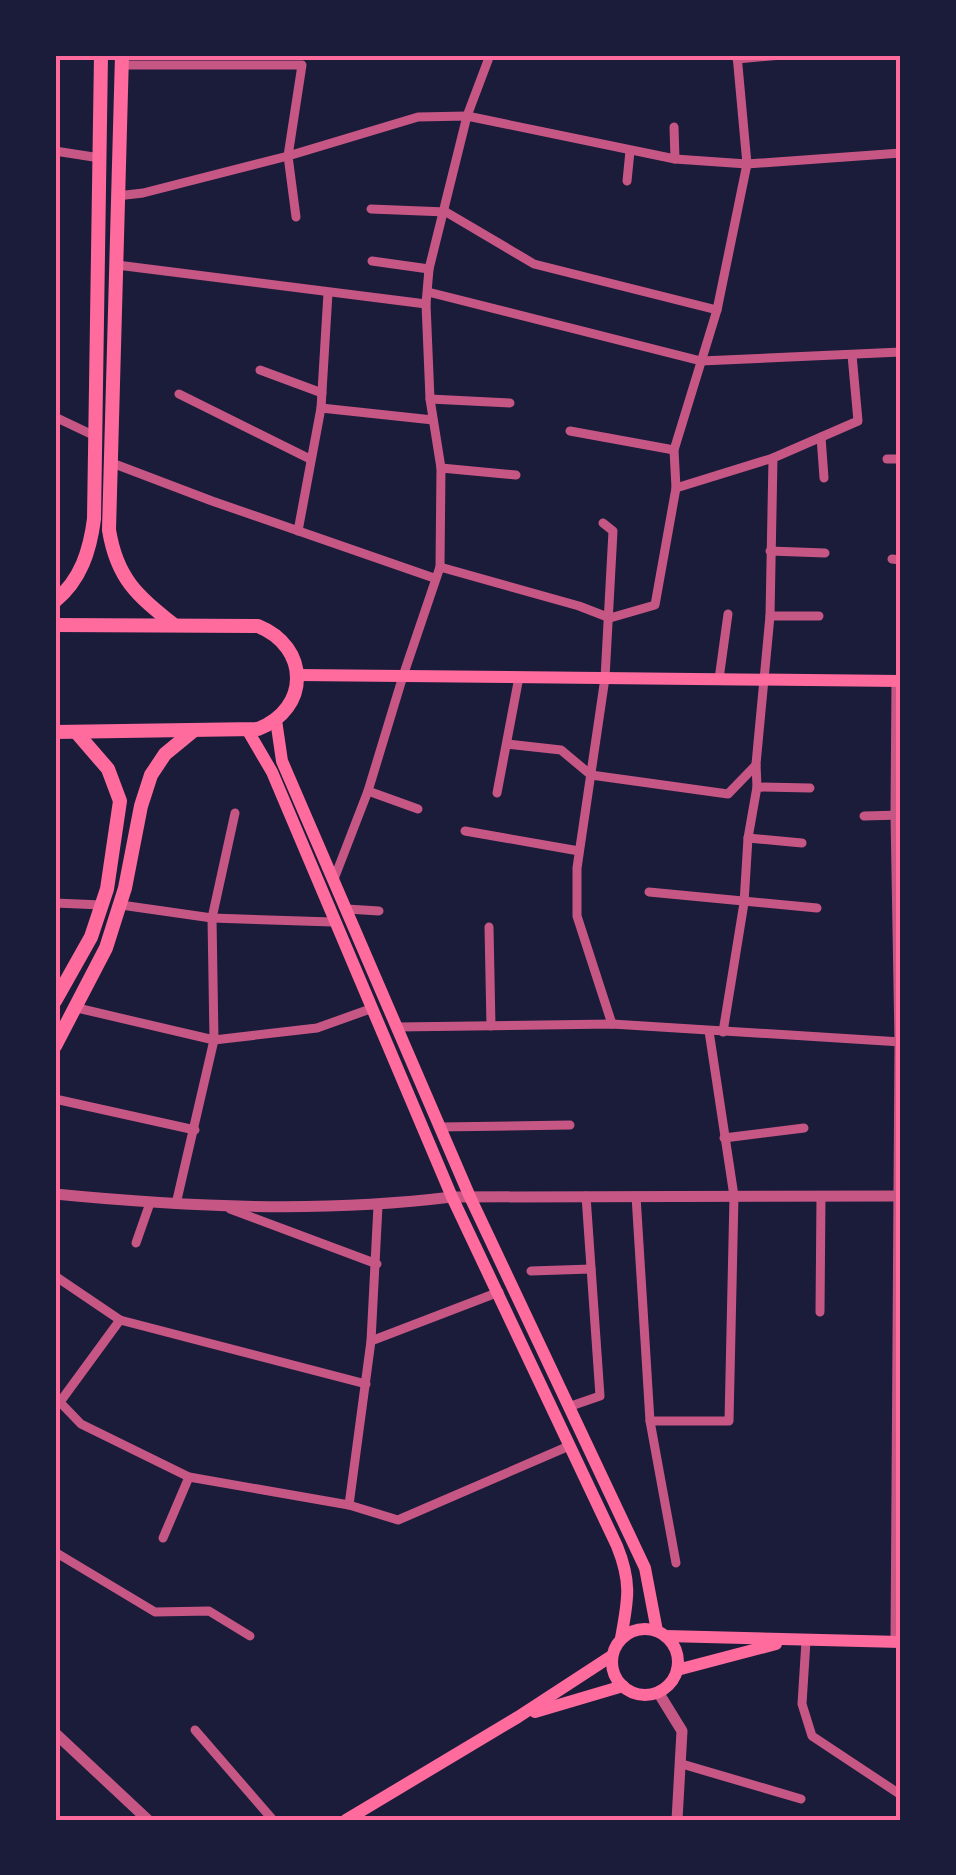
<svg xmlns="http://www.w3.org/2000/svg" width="956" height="1875" viewBox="0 0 956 1875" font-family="Montserrat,sans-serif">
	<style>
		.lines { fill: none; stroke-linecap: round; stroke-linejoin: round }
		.minor { stroke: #c65784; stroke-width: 9 }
		.tertiary { stroke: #c65784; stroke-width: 11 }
		.secondary { stroke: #ff6b9d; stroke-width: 12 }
		.primary { stroke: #ff6b9d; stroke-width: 14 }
		.neatline { fill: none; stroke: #ff6b9d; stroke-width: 4 }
	</style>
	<rect width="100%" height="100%" fill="#1b1b3a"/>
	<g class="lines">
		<g class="minor">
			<path d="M737 59 782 55"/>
			<path d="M122 65H302L288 156 296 217"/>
			<path d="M674 127 675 159"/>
			<path d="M55 151 100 158"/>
			<path d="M627 181 630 151"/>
			<path d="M117 196 143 193 288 156 418 117 467 116 675 159 747 164 901 153"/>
			<path d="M371 209 446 212 534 264 717 310"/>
			<path d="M372 261 429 269"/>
			<path d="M117 265 426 304"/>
			<path d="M428 292 701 361 901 352"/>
			<path d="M260 370 322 393"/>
			<path d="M179 394 310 459"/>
			<path d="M430 399 510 403"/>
			<path d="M321 408 433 420"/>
			<path d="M55 417 95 436"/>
			<path d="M570 431 674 450"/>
			<path d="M821 437 824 478"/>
			<path d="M887 459H901"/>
			<path d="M112 463 212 501 434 578"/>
			<path d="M441 468 516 475"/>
			<path d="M676 488 773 458"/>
			<path d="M603 523 613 531 605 678 577 868V916L612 1024"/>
			<path d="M298 531 321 408 328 293"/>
			<path d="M770 551 825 553"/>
			<path d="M892 559 901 560"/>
			<path d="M440 567 579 606 610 618"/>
			<path d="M770 616H819"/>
			<path d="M610 618 655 605 676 488 674 450 717 310 747 164 737 55"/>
			<path d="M719 679 728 614"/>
			<path d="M507 744 561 750 591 775 728 794 756 765"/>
			<path d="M757 787 810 788"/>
			<path d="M368 791 418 809"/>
			<path d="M497 793 519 677"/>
			<path d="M864 816 901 815"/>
			<path d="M465 831 579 851"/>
			<path d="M748 838 802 843"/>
			<path d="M334 879 368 791 403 676 440 567 441 468 430 399 426 304 429 269 467 116 490 55"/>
			<path d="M649 892 817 908"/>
			<path d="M55 903 102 905"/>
			<path d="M121 905 212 918 333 922"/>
			<path d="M347 909 379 911"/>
			<path d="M489 927 491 1026"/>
			<path d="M73 1007 214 1040 317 1028 373 1008"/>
			<path d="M398 1027 612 1024 901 1042"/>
			<path d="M723 1032 744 903 748 838 757 787 756 764 770 616 773 458 858 421 852 355"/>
			<path d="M55 1099 195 1130"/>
			<path d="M440 1127 570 1125"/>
			<path d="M724 1138 804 1128"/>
			<path d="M636 1196 650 1421 676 1563"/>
			<path d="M176 1204 214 1040 212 918 235 813"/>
			<path d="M230 1209 377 1264"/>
			<path d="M136 1243 150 1203"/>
			<path d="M531 1271 591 1269"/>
			<path d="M55 1276 120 1320 366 1384"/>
			<path d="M820 1312 821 1196"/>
			<path d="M371 1341 499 1292"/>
			<path d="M55 1397 81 1424 189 1477 349 1505 398 1520 569 1446"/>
			<path d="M60 1402 120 1320"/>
			<path d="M571 1406 600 1396 586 1196"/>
			<path d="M650 1421H729L734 1196 709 1031"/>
			<path d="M349 1505 371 1341 378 1206"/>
			<path d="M163 1538 189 1477"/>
			<path d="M55 1552 155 1612 209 1611 250 1636"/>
			<path d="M806 1641 802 1704 812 1736 901 1795"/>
			<path d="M895 1642 899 1042 895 815 896 681"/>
			<path d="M195 1730 273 1820"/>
			<path d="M682 1764 801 1799"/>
		</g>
		<g class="tertiary">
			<path d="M55 1194C187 1207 321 1213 452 1197L901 1196"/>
			<path d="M658 1692 682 1731 677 1820"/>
			<path d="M55 1733 148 1820"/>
		</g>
		<g class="secondary">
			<path d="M297 675 901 681"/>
			<path d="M276 720 282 761 470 1197 645 1568 657 1631"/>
			<path d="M248 731 272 772 452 1197 617 1546C632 1583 628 1600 621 1638"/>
			<circle cx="645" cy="1662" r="33"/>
			<path d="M666 1636 901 1642"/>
			<path d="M677 1670 776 1644"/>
			<path d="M535 1712 623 1686"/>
			<path d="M346 1820 518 1717 610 1657"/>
		</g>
		<g class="primary">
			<path d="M122 55 109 530C117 579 137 595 174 625"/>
			<path d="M55 601C81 580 90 550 94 519L101 55"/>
			<path d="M55 625 258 626C310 647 310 709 258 729L55 732"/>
			<path d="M55 1001 91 937 107 889 120 801 108 769 76 732"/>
			<path d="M55 1046 106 948 125 888 141 806 151 775 165 754 193 731"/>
		</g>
	</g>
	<rect width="956" height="1875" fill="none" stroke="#1b1b3a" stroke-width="115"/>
	<rect x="58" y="58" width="840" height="1760" class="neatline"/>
</svg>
